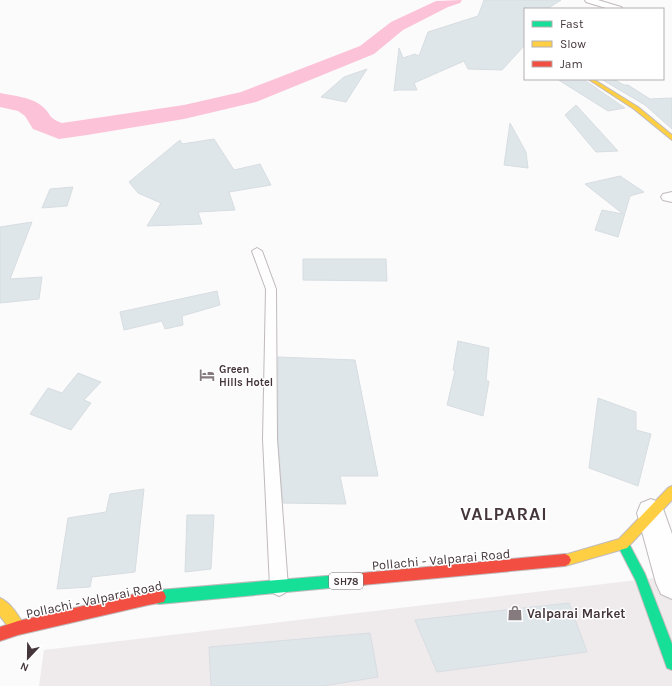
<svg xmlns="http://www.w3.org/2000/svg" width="672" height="686" viewBox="0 0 672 686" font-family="Karla,sans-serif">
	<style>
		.built { fill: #efeaec }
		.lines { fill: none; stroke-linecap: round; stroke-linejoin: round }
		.river { fill: #fcc2d8; fill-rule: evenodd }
		.building { fill: #dfe6ea; stroke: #d7dde1 }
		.lane-casing { stroke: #c0babc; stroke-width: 2 }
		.street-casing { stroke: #c0babc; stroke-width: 2 }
		.fast-casing { stroke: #c0babc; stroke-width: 2 }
		.slow-casing { stroke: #c0babc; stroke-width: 2 }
		.jam-casing { stroke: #c0babc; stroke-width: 2 }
		.lane { fill: #fefefe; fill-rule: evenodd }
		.street { fill: #fefefe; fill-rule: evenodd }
		.fast { fill: #16e098; fill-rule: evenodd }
		.slow { fill: #ffcf43; fill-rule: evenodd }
		.jam { fill: #f24e42; fill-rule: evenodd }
		.labels { text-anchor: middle; stroke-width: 3; stroke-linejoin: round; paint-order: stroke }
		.shield { fill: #fff; stroke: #7d7276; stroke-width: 1 }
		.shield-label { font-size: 10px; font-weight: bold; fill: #45363b }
		.poi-label { font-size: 11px; font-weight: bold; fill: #45363b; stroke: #fff; text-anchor: start }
		.near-street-label { font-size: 13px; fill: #45363b; stroke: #fff }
		.near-poi-label { font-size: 13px; font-weight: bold; fill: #45363b; stroke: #fff; text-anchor: start }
		.near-district-label { font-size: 18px; font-weight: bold; letter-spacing: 1px; fill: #45363b; stroke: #fff }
	</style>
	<rect width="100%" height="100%" fill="#fbfbfb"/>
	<path class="built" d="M672 576V686H39L44 650Z"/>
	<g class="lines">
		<path class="river" d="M462 0 460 3 448 7 403 30 374 54 256 102 184 119 87 135 59 139 33 129 25 116 18 111 0 107V93C13 96 33 97 43 107 52 115 48 118 62 123L184 105 241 92 360 46 391 22 436 1Z"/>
	</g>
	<g class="building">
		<path d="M484 0H561L547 9H525V45L502 70 468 69 464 61 414 83 417 90H398L394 91 399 48 403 58 415 54 419 56 428 32 478 16Z"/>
		<path d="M367 69 346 102 321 97 344 77Z"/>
		<path d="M557 79H583L625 108 608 111Z"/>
		<path d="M601 79H613L624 85H628L650 99 672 98V129L645 105Z"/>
		<path d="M576 105 618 151 596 152 565 115Z"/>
		<path d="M510 123 526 152 528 168 504 165Z"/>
		<path d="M214 139 234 170 260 164 271 185 229 192 235 210 198 212 202 224 147 226 161 203 138 193 129 182 180 140 182 144Z"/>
		<path d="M620 176 644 192 630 196 618 237 595 230 602 210 623 214 585 184Z"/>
		<path d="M73 187 67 206 42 208 50 189Z"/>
		<path d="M32 222 10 279 42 277 39 299 0 303V227Z"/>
		<path d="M303 259H386L387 281 303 280Z"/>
		<path d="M217 291 220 305 182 316 183 325 165 329 162 321 124 330 120 312Z"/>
		<path d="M458 341 489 348 486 381H489L483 416 447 405 455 371 453 370Z"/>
		<path d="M278 357 355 360 378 476H340L346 504 283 503 278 439Z"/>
		<path d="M78 373 101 382 84 400 91 403 71 430 30 414 48 388 62 393Z"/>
		<path d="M598 398 636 412V430L651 434 638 486 589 468Z"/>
		<path d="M144 489 135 572 92 577 90 587 57 589 68 518 106 512 110 494Z"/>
		<path d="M187 515H214L211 569 185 572Z"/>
		<path d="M569 603 587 652 437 672 415 620Z"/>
		<path d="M370 633 378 677 323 686H211L209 647Z"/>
	</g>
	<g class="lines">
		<g class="lane-casing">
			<path id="lane" d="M257 248 262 251 276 289 277 439 288 587 285 593 279 596 273 593 270 587 263 439 266 289 252 251Z"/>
		</g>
		<g class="street-casing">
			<g id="street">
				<path d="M585 0H598L621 7 623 9H609L586 2Z"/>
				<path d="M672 192V202L663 200 661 197 663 194Z"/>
				<path d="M651 499 661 503 672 534V599L661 594 656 583 637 513 641 503Z"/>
			</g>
		</g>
		<g class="fast-casing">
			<g id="fast">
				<path d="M623 538 627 540 645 574 672 644V670L667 668 636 581 617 544 619 540Z"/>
				<path d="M362 573 367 574 368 579 367 584 362 585 159 604 154 602 152 597 154 592 159 590Z"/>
			</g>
		</g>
		<g class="slow-casing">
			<g id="slow">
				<path d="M588 79H593L638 107 672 135V140L634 109Z"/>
				<path d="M672 486V500L627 548 565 566 561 564 559 560 561 556 619 539 668 488Z"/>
				<path d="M0 598C10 602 21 618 25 628L23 633 18 635 13 633 0 616Z"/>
			</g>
		</g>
		<g class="jam-casing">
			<g id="jam">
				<path d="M565 554 569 556 571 560 569 564 565 566 362 585 357 584 356 579 357 574 362 573Z"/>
				<path d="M159 590 164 592 166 597 164 602 148 605 18 635 0 641V627L18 621 148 591Z"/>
			</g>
		</g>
		<use href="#lane" class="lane"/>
		<use href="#street" class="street"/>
		<use href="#fast" class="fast"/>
		<use href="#slow" class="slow"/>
		<use href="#jam" class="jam"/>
	</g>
	<defs>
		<g id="hotel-bare" transform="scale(1.2)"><path d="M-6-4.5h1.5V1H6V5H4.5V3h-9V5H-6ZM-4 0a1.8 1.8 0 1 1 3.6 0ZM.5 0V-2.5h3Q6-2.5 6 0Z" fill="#857b7e" stroke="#fff" stroke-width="2.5" paint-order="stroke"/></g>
		<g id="shop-bare" transform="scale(1.2)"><path d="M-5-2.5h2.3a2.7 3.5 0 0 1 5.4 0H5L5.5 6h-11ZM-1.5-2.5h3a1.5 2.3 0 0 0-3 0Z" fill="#857b7e" stroke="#fff" stroke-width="2.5" paint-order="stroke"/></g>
	</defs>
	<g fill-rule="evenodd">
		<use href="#hotel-bare" x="207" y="375"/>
		<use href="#shop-bare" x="515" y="613"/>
	</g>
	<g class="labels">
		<rect class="shield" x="329" y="573" width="34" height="16" rx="3"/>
		<g class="shield-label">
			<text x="346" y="585">SH78</text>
		</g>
		<g class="poi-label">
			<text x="219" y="373">Green<tspan x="219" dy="13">Hills Hotel</tspan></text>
		</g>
		<g class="near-street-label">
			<text transform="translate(441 559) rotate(-5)" y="5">Pollachi - Valparai Road</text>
			<text transform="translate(94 599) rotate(-12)" y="5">Pollachi - Valparai Road</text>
		</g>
		<g class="near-poi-label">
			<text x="527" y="618">Valparai Market</text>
		</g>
		<g class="near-district-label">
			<text x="504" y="520">VALPARAI</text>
		</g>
	</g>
	<rect x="524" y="8" width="140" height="72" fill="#ffffff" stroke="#b5afb1"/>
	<rect x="532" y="21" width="20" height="6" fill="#16e098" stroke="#b5afb1"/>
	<text x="560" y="28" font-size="12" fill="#45363b">Fast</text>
	<rect x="532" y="41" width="20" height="6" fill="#ffcf43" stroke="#b5afb1"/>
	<text x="560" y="48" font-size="12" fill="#45363b">Slow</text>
	<rect x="532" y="61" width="20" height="6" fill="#f24e42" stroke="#b5afb1"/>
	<text x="560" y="68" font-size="12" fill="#45363b">Jam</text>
	<g transform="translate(28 658) rotate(202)" stroke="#ffffff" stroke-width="3" paint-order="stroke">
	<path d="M0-3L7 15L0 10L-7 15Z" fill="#45363b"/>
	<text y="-6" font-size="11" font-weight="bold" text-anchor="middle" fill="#45363b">N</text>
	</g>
</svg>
